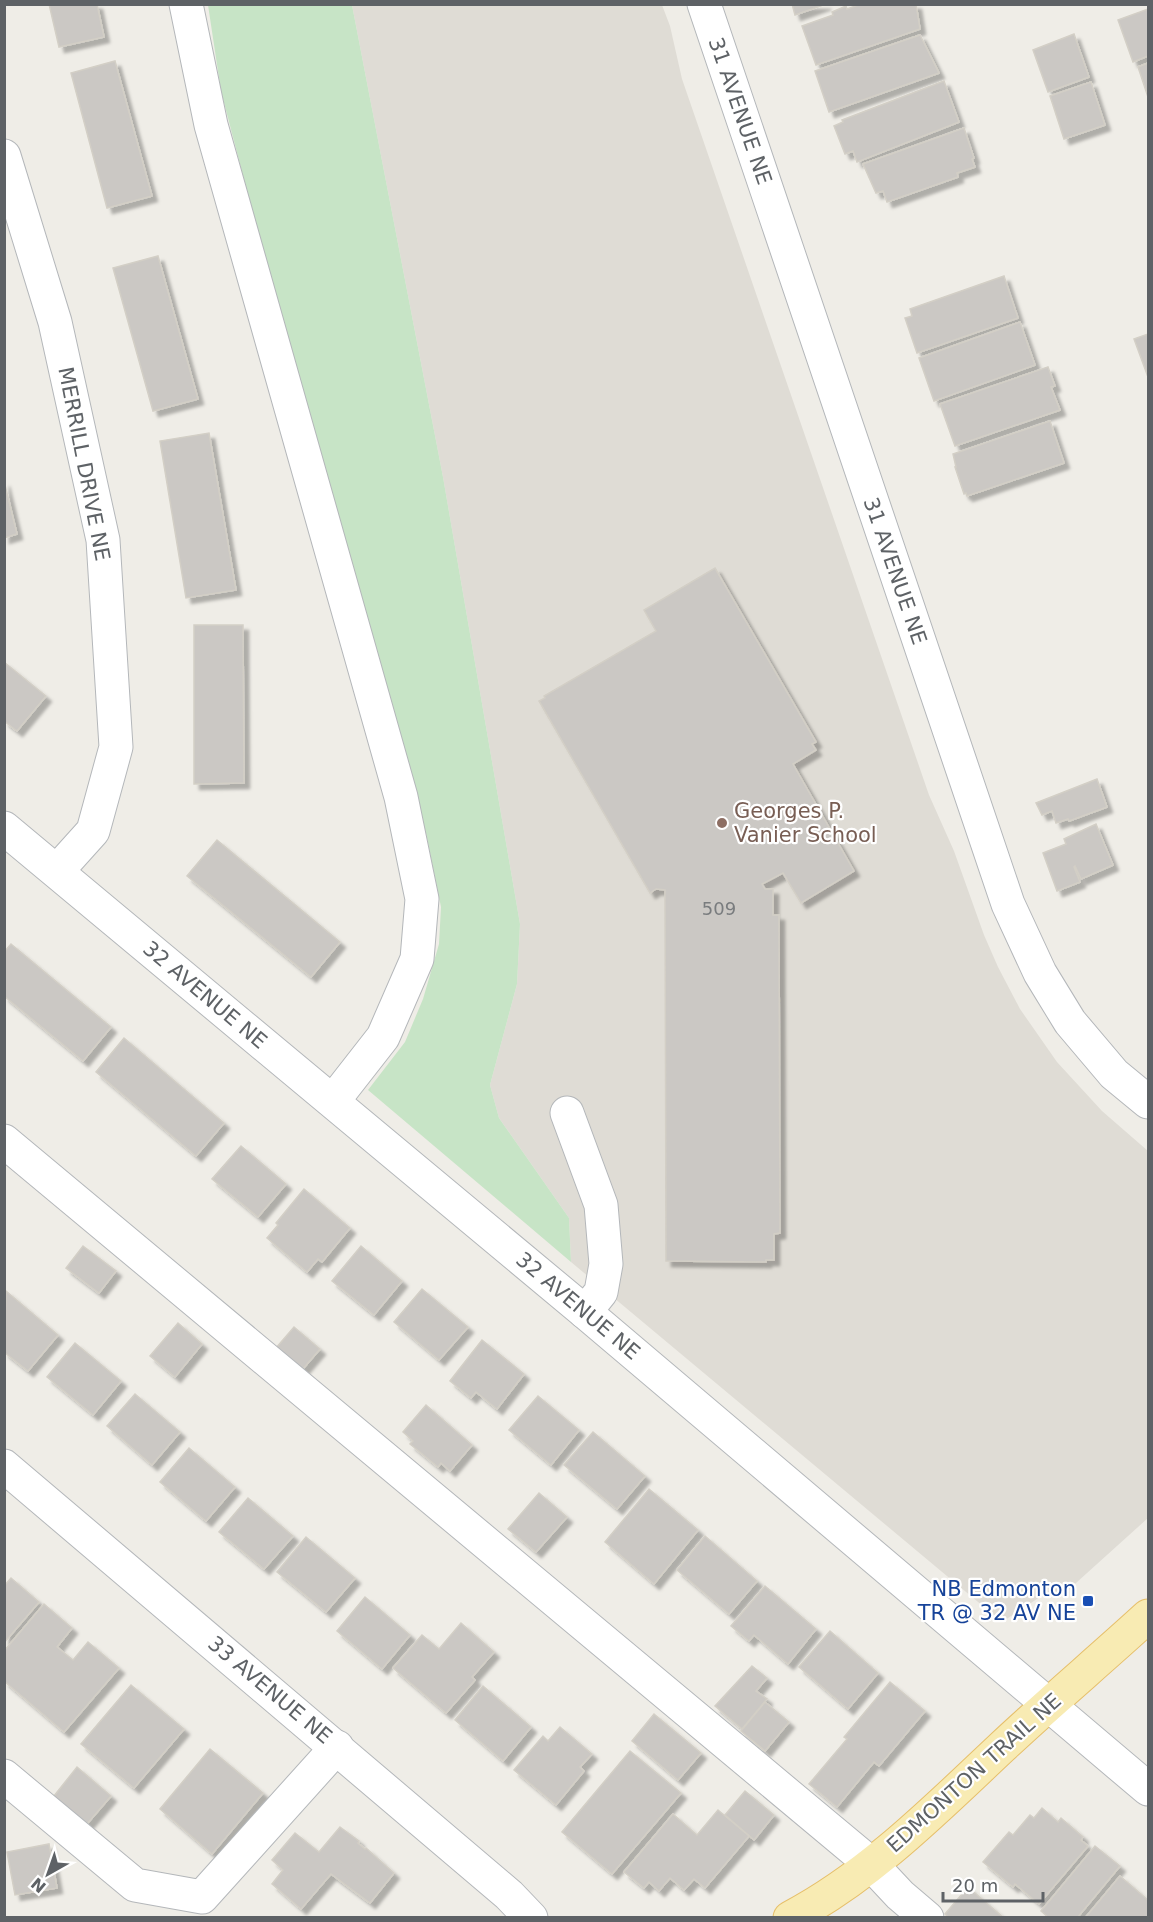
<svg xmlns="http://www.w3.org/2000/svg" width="1153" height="1922" viewBox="0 0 1153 1922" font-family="'DejaVu Sans',sans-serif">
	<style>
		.education { fill: #dfdcd5 }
		.green { fill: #c7e4c6 }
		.building { fill: #cbc8c4; stroke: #d3cfc6; stroke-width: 1.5; filter: url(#shadow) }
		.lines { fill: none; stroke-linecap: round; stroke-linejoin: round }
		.minor-casing { stroke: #b4b7ba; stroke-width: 35 }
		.major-casing { stroke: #e6bf6a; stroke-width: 35 }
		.minor { stroke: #fff; stroke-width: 33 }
		.major { stroke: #f8ebb3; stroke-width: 33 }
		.education-dot { fill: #8d6e63; stroke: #fff; stroke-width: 2 }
		.transit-dot { fill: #1a4fb4; stroke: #fff; stroke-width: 2 }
		.labels { text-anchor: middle; stroke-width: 4.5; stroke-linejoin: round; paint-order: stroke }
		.number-label { font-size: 18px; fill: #797c7e }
		.street-label { font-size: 21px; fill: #5e6266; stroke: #fff }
		.education-label { font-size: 21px; fill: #785e54; stroke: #fff; text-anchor: start }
		.transit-label { font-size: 21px; fill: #164399; stroke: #fff; text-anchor: end }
	</style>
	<defs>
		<filter id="shadow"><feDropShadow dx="5.5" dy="5.5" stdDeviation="1.5" flood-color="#0004"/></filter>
	</defs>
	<rect width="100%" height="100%" fill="#efede7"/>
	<path class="education" d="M352 5H662L670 26 682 79 929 795 954 851 984 935 998 967 1020 1009 1057 1062 1102 1111 1148 1151V1518L1066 1592 1040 1597 1002 1622 571 1262 569 1218 499 1118 490 1085 517 984 520 924 443 477Z"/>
	<path class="green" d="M208 5H352L443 477 520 924 517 984 490 1085 499 1118 569 1218 571 1262 368 1090 405 1042 423 999 439 944 441 907 426 833 279 314 221 91Z"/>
	<g class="building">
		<path d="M49 4H97L104 37 59 47Z"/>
		<path d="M792 4H826L795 15Z"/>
		<path d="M861 4H916L920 29 816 65 802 26 833 15 832 12 846 6 847 9Z"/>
		<path d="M1148 9V56L1133 62 1118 20Z"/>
		<path d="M1074 34 1089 77 1048 92 1033 50Z"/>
		<path d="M920 35 939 73 829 112 815 71Z"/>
		<path d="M115 61 152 196 107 208 71 73Z"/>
		<path d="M1148 63V97L1138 67Z"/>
		<path d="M944 81 959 122 857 162 853 151 845 154 834 126 843 122 842 120Z"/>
		<path d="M1091 82 1105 125 1064 139 1050 96Z"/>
		<path d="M964 128 974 158 972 159 975 167 957 173 958 177 887 202 883 191 876 193 863 164Z"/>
		<path d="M158 256 198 399 153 411 113 268Z"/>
		<path d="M1004 276 1018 318 917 353 905 318 912 316 910 309Z"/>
		<path d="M1020 322 1035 365 934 401 919 358Z"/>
		<path d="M1148 334V377L1134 339Z"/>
		<path d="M1048 367 1055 386 1051 387 1060 410 955 446 940 404Z"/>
		<path d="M1050 421 1064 463 967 496 966 493 964 494 955 467H956L953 454Z"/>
		<path d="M209 433 236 590 186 598 160 441Z"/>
		<path d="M4 481 17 534 4 538Z"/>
		<path d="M715 568 816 742 812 744 816 750 793 764 854 871 801 903 783 873 762 884 765 889H773V915H779L780 1233 774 1234V1260H766V1262L666 1261 665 890 656 889 650 893 539 701 545 698 544 696 656 631 644 610Z"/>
		<path d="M194 625H243L244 783 194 784Z"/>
		<path d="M4 662 46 696 17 731 4 721Z"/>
		<path d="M1097 779 1107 807 1069 821 1068 819 1056 823 1052 811 1042 815 1036 803Z"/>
		<path d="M1096 824 1113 865 1081 879 1075 866 1074 867 1080 882 1057 891 1043 853 1066 844 1064 839Z"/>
		<path d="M217 840 340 942 311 977 187 876Z"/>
		<path d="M11 944 111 1027 83 1061 4 996V952Z"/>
		<path d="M124 1038 224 1123 196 1156 96 1072Z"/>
		<path d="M241 1146 286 1184 258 1217 212 1179Z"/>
		<path d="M304 1189 350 1228 322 1262 318 1259 307 1272 267 1238 278 1225 276 1223Z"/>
		<path d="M83 1246 116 1271 99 1293 66 1268Z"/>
		<path d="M361 1246 402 1281 374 1315 332 1281Z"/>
		<path d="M422 1289 468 1327 439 1360 394 1322Z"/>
		<path d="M6 1291 58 1335 28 1371 4 1352Z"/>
		<path d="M178 1323 202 1344 175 1377 150 1356Z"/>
		<path d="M294 1327 320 1349 302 1370 276 1348Z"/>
		<path d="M482 1340 524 1374 497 1409 476 1392 471 1398 450 1381Z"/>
		<path d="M75 1343 121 1381 93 1415 47 1377Z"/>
		<path d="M135 1394 180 1432 152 1465 107 1426Z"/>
		<path d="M538 1396 579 1430 551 1465 509 1430Z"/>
		<path d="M426 1405 472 1445 450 1471 441 1463 438 1467 410 1444 413 1441 403 1432Z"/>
		<path d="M593 1432 645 1476 617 1509 564 1465Z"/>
		<path d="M189 1448 235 1487 206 1521 160 1482Z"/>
		<path d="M649 1489 698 1530 654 1584 605 1542Z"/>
		<path d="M539 1493 567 1517 536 1552 508 1529Z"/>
		<path d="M248 1498 293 1536 264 1569 219 1532Z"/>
		<path d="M705 1536 757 1581 729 1614 677 1570Z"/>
		<path d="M306 1537 355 1578 326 1612 277 1572Z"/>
		<path d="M11 1578 39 1602 4 1643V1586Z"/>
		<path d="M765 1586 816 1629 788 1664 754 1635 749 1641 731 1626Z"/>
		<path d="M365 1597 410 1635 382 1669 337 1631Z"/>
		<path d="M44 1604 72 1628 57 1647 73 1660 88 1642 119 1668 64 1732 4 1681V1651Z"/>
		<path d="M461 1623 494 1652 472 1677 475 1680 446 1713 393 1668 422 1635 439 1649Z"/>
		<path d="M830 1631 878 1673 848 1709 799 1667Z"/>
		<path d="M752 1666 767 1678 756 1691 767 1699 742 1729 715 1706Z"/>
		<path d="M890 1682 925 1711 879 1766 874 1762 837 1807 809 1784 847 1739 844 1737Z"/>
		<path d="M131 1685 184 1729 134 1788 81 1744Z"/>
		<path d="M483 1686 531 1727 503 1761 455 1720Z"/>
		<path d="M765 1702 789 1722 765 1751 741 1731Z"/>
		<path d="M654 1714 701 1753 678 1780 632 1741Z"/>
		<path d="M560 1727 592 1754 580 1767 584 1771 556 1805 514 1770 543 1736 548 1741Z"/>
		<path d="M210 1749 263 1793 212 1854 160 1809Z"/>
		<path d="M630 1751 681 1793 612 1874 562 1832Z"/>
		<path d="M77 1767 111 1796 87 1824 54 1796Z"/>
		<path d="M745 1791 774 1815 754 1840 725 1815Z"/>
		<path d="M1042 1808 1058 1822 1061 1818 1083 1837 1081 1840 1088 1846 1039 1904 1015 1884 1013 1887 983 1862 1009 1832 1013 1835 1030 1815 1034 1818Z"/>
		<path d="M718 1810 749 1836 705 1888 694 1879 684 1890 670 1878 659 1891 649 1882 644 1888 624 1872 673 1814 697 1835Z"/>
		<path d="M340 1827 359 1841 358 1843 365 1849 366 1848 394 1873 370 1903 331 1874 301 1909 272 1884 283 1870 272 1860 295 1833 319 1852Z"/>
		<path d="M49 1844 57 1888 15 1895 7 1852Z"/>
		<path d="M1095 1846 1120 1866 1077 1918H1049L1041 1911Z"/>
		<path d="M1120 1876 1148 1900V1918H1085Z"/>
		<path d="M968 1887 1004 1918H949L945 1914Z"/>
	</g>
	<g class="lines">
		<g class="minor-casing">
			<g id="minor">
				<path d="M186 4 211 125 401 797 422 899 417 959 383 1037 333 1101"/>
				<path d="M704 4 1008 904 1040 973 1070 1022 1114 1074 1148 1102"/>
				<path d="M4 156 55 322 103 540 116 747 93 831 57 871"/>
				<path d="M4 828 585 1312 1148 1789"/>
				<path d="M567 1113 601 1205 606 1264 601 1292 585 1312"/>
				<path d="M4 1141 871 1864 900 1895 927 1918"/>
				<path d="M4 1466 509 1895 531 1918"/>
				<path d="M4 1776 135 1885 202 1897 337 1747"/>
			</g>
		</g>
		<g class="major-casing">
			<path id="major" d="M790 1918C870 1876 937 1808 1002 1747 1050 1702 1100 1660 1148 1616"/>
		</g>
		<use href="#minor" class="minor"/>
		<use href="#major" class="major"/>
	</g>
	<circle class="education-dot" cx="722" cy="823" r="6"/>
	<rect class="transit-dot" x="1082" y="1595" width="12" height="12" rx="3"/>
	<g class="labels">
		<g class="number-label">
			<text x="719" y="915">509</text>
		</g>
		<g class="street-label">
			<text transform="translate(740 111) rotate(71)" y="7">31 AVENUE NE</text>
			<text transform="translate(84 464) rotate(79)" y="7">MERRILL DRIVE NE</text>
			<text transform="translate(895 571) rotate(71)" y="7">31 AVENUE NE</text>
			<text transform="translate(205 995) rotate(40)" y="7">32 AVENUE NE</text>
			<text transform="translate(578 1306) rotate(40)" y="7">32 AVENUE NE</text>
			<text transform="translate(270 1690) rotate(40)" y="7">33 AVENUE NE</text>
			<text transform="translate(974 1773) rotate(-42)" y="7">EDMONTON TRAIL NE</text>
		</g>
		<g class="education-label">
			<text x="734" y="818">Georges P.<tspan x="734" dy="24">Vanier School</tspan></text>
		</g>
		<g class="transit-label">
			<text x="1076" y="1596">NB Edmonton<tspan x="1076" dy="24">TR @ 32 AV NE</tspan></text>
		</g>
	</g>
	<rect width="1153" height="1922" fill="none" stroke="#5e6266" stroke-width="12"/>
	<g transform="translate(48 1874) rotate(220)" stroke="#ffffff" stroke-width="4.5" paint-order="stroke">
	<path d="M0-4.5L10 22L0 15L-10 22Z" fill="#5e6266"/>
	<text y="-9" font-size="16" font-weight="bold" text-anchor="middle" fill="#5e6266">N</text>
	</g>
	<path d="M943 1892v9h100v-9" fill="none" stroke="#5e6266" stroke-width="3"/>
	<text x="952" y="1892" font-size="18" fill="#5e6266" stroke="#ffffff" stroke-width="4.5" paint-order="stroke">20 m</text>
</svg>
